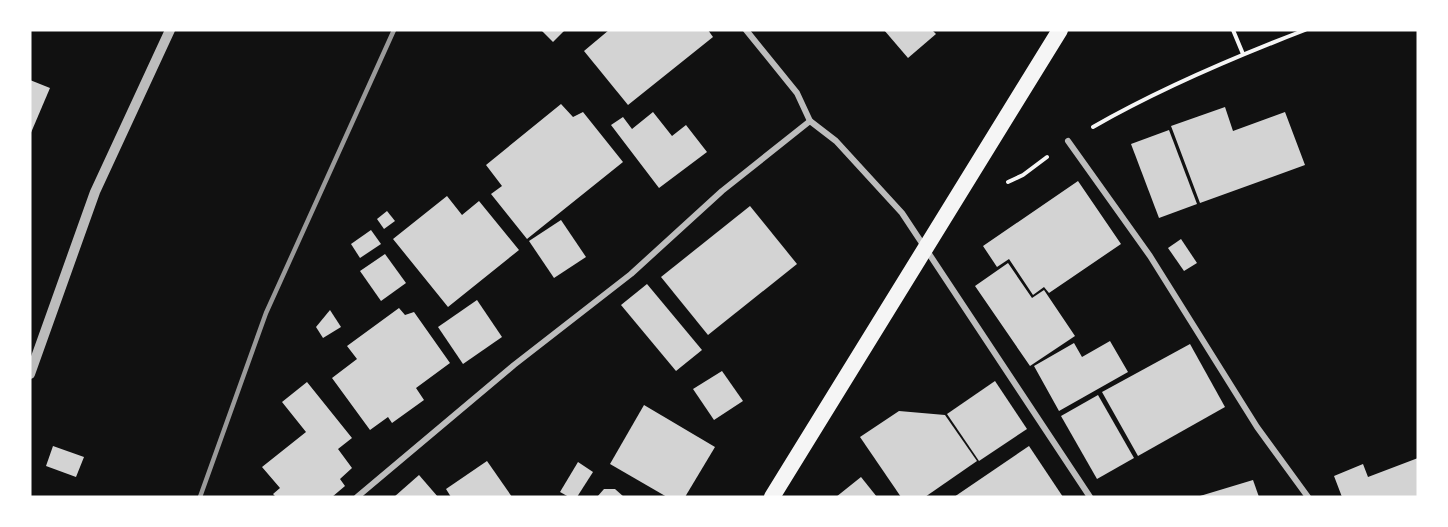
<svg xmlns="http://www.w3.org/2000/svg" width="1448" height="527" viewBox="0 0 1448 527" font-family="'Asap Condensed',sans-serif">
	<style>
		.building { fill: #d3d3d3 }
		.lines { fill: none; stroke-linecap: round; stroke-linejoin: round }
		.path { stroke: #f5f5f5; stroke-width: 4 }
		.minor { stroke: #bcbcbc; stroke-width: 6 }
		.tertiary { stroke: #bcbcbc; stroke-width: 10 }
		.trunk { stroke: #f5f5f5; stroke-width: 16 }
		.rail { stroke: #9a9a9a; stroke-width: 4.5 }
	</style>
	<rect width="100%" height="100%" fill="#111"/>
	<g class="building">
		<path d="M541 30H565L553 42Z"/>
		<path d="M609 30H708L713 37 628 105 584 51Z"/>
		<path d="M884 30H932L936 34 908 58Z"/>
		<path d="M30 80 50 88 30 135Z"/>
		<path d="M561 104 573 117 583 112 623 162 527 239 491 194 502 186 486 165Z"/>
		<path d="M1225 107 1233 131 1285 112 1305 165 1200 203 1171 126Z"/>
		<path d="M653 112 672 136 686 125 707 152 659 188 611 125 623 117 632 129Z"/>
		<path d="M1169 130 1197 204 1159 218 1131 144Z"/>
		<path d="M1078 181 1121 244 1049 293 1044 287 1033 295 1009 259 997 267 983 246Z"/>
		<path d="M447 196 462 215 479 201 519 250 448 307 393 239Z"/>
		<path d="M750 206 797 264 708 335 661 277Z"/>
		<path d="M387 211 395 221 384 229 377 219Z"/>
		<path d="M561 220 586 257 554 278 529 241Z"/>
		<path d="M371 230 381 244 360 258 351 244Z"/>
		<path d="M1181 239 1197 263 1184 271 1168 248Z"/>
		<path d="M385 254 406 283 381 301 360 271Z"/>
		<path d="M1008 263 1032 298 1044 290 1075 336 1030 366 975 286Z"/>
		<path d="M647 284 702 350 676 371 621 305Z"/>
		<path d="M477 300 502 337 463 364 438 327Z"/>
		<path d="M399 308 405 315 414 312 450 363 416 388 424 400 392 423 388 417 370 430 332 378 357 359 347 346Z"/>
		<path d="M330 310 341 327 323 338 316 327Z"/>
		<path d="M1110 341 1128 372 1059 411 1034 366 1074 343 1082 357Z"/>
		<path d="M1190 344 1225 407 1138 456 1102 392Z"/>
		<path d="M722 371 743 401 714 420 693 389Z"/>
		<path d="M995 381 1027 429 979 461 947 414Z"/>
		<path d="M307 382 352 438 338 449 352 468 340 479 345 486 332 497H276L273 494 280 488 262 467 306 432 282 402Z"/>
		<path d="M1098 395 1134 458 1097 479 1061 416Z"/>
		<path d="M644 405 715 447 685 497H667L610 464Z"/>
		<path d="M899 411 945 415 977 461 925 497H901L860 437Z"/>
		<path d="M53 446 84 457 76 477 46 466Z"/>
		<path d="M1029 446 1063 497H954Z"/>
		<path d="M1418 458V497H1342L1334 476 1363 464 1368 477Z"/>
		<path d="M487 461 512 497H451L446 489Z"/>
		<path d="M578 462 593 472 577 497H569L560 492Z"/>
		<path d="M419 475 438 497H394Z"/>
		<path d="M861 477 877 497H836Z"/>
		<path d="M1253 480 1259 497H1200V496Z"/>
		<path d="M604 489H615L624 497H597Z"/>
	</g>
	<g class="lines">
		<g class="path">
			<path d="M1233 30 1243 54"/>
			<path d="M1093 127C1161 88 1232 58 1305 30"/>
			<path d="M1008 182 1023 175 1047 157"/>
		</g>
		<g class="minor">
			<path d="M746 30 797 93 810 121"/>
			<path d="M1068 141 1150 256 1257 427 1308 497"/>
			<path d="M357 497 514 365 631 274 722 191 810 121 836 141 902 213 1090 497"/>
		</g>
		<path class="tertiary" d="M30 374 95 192 170 30"/>
		<path class="trunk" d="M772 497 1060 30"/>
		<path class="rail" d="M200 497 266 313 394 30"/>
	</g>
	<rect width="1448" height="527" fill="none" stroke="#ffffff" stroke-width="63"/>
</svg>
